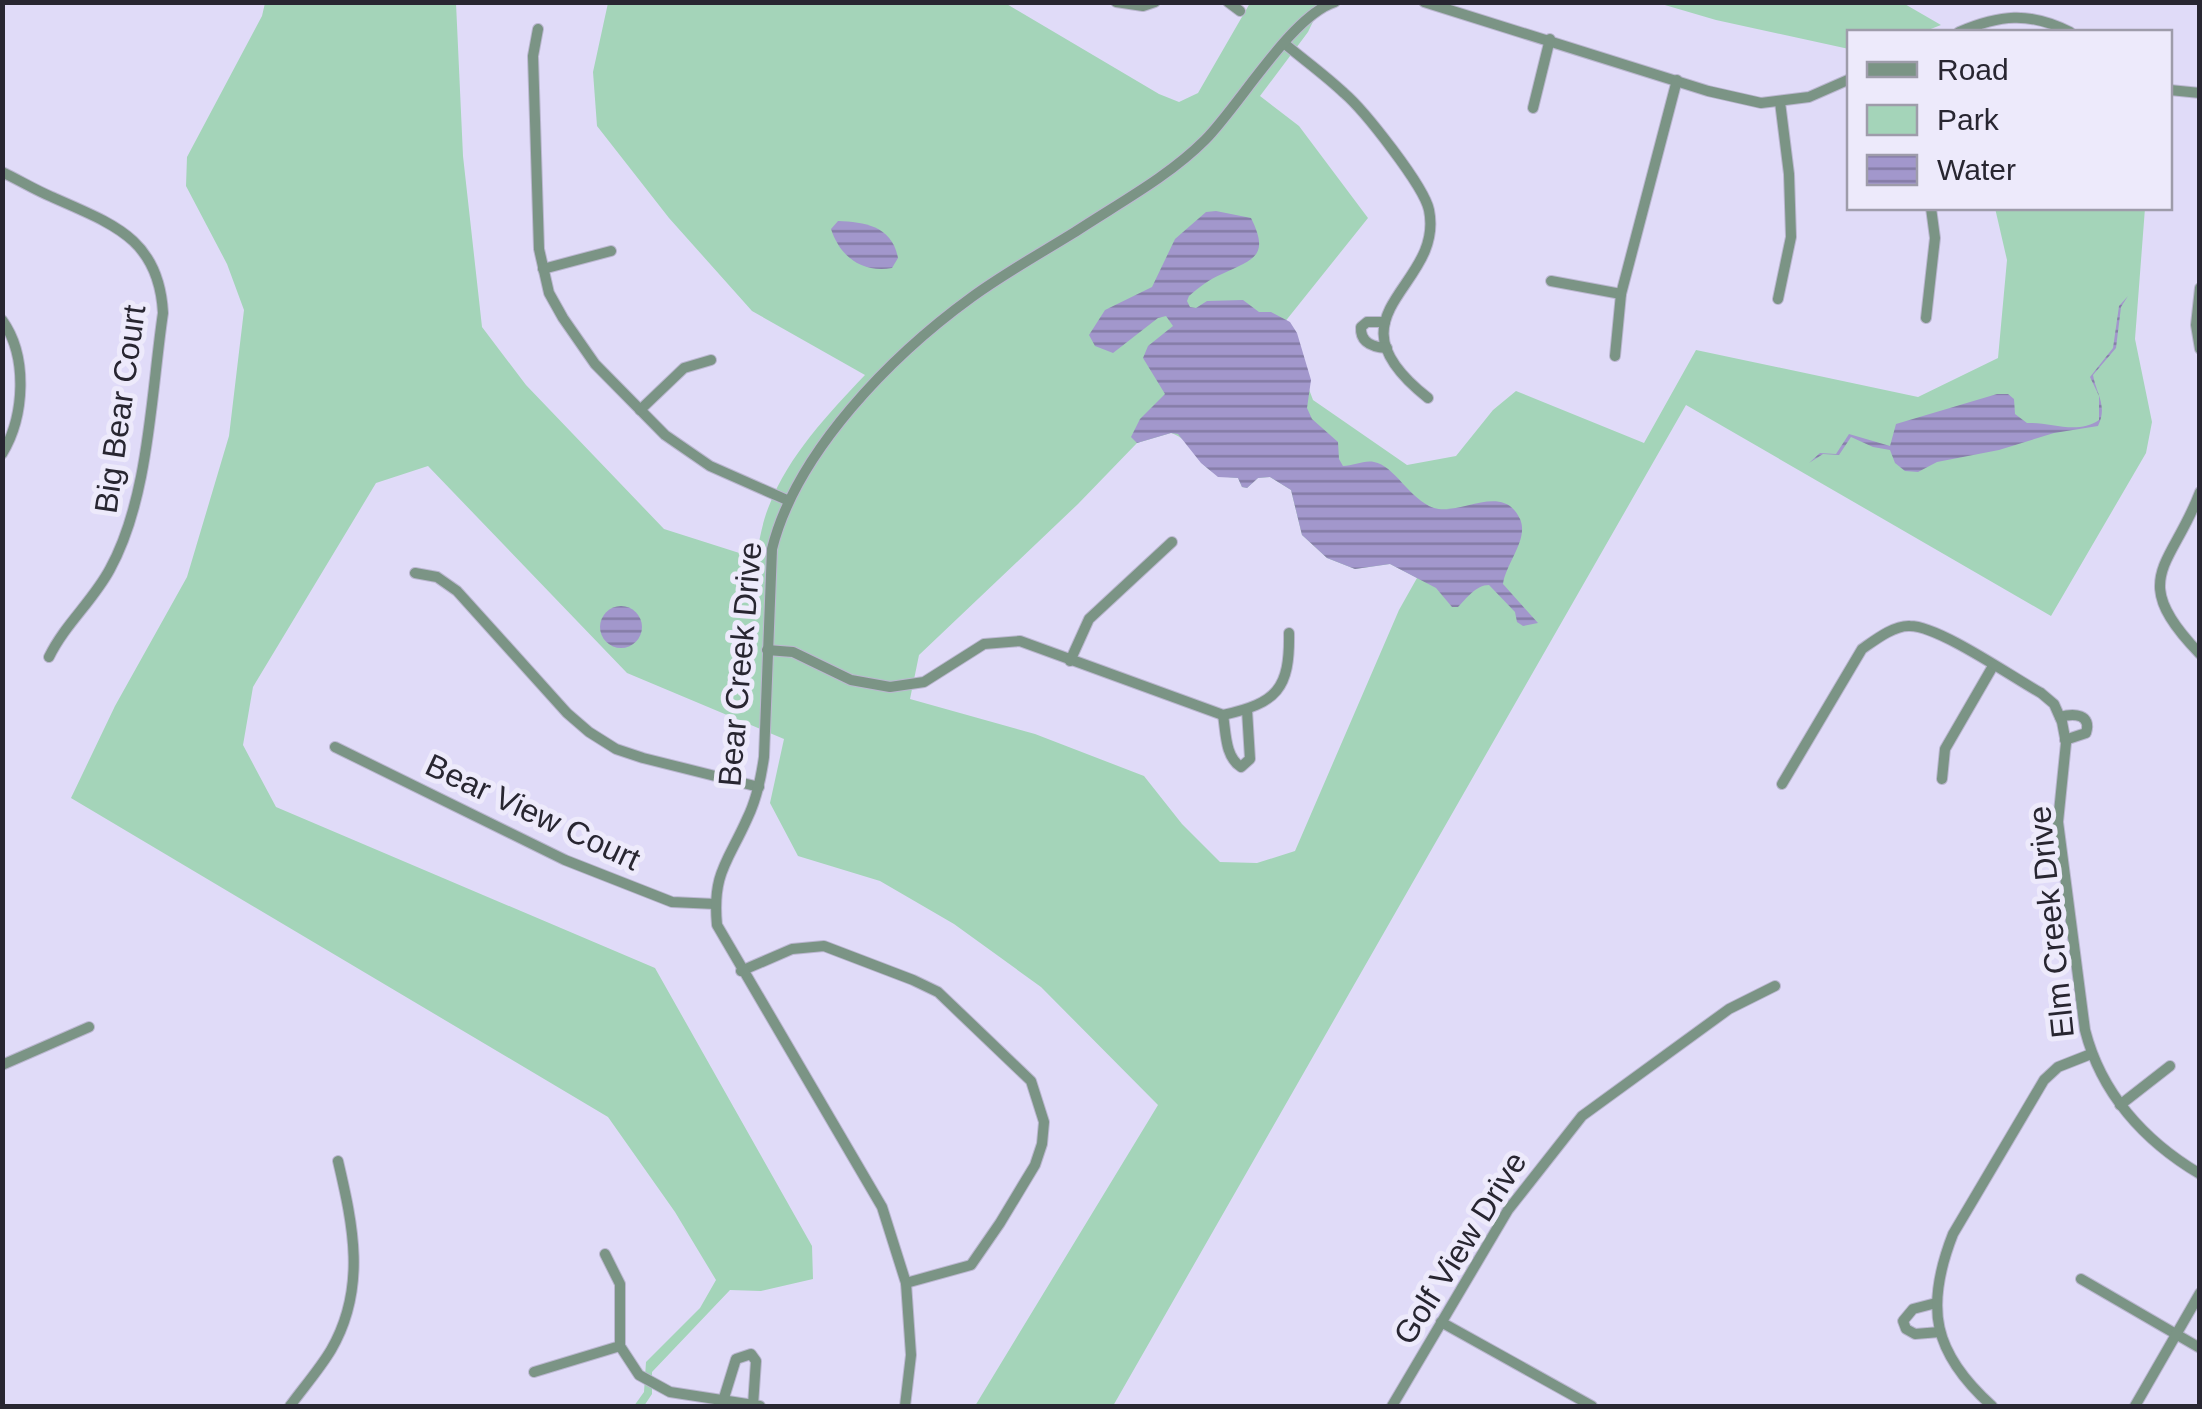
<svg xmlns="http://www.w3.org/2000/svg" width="2202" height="1409" viewBox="0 0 2202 1409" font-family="Helvetica,sans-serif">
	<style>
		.green { fill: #a4d4b9; fill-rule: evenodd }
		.water { fill: url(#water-rules) }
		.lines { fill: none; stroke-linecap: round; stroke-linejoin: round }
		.minor-casing { stroke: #bbb7d0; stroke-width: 12 }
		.minor { stroke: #7b9485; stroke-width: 10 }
		.labels { text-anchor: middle; stroke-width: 10; stroke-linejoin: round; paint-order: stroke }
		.street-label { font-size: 32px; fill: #282631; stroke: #edeafb }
	</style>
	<defs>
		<pattern id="water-rules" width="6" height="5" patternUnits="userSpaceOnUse" patternTransform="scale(2.5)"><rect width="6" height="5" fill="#a297cc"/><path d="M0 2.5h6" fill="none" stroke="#847ba6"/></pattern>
	</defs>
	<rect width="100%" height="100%" fill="#e0dbf8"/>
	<g class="green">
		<path d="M265 3H456L463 156 482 327 526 385 664 529 755 558C760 541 762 522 769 506 789 455 828 414 865 375L752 311 669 218 597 126 593 72 608 3H1005L1159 94 1179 102 1198 93 1250 3H1322L1308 32 1260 96 1299 126 1368 218 1284 323 1313 400 1407 465 1456 456 1493 410 1516 391 1644 443 1696 350 1918 397 1998 358 2007 260 1995 208H2145L2135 339 2152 422 2146 453 2051 616 1686 405 1113 1406H975L1158 1105 1041 987 954 924 880 881 798 856 770 803 784 739 627 673 428 466 376 483 253 687 243 745 276 807 655 968 812 1246 813 1279 761 1291 730 1290 652 1372V1394L644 1406H634L644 1392 646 1362 700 1308 716 1280 675 1212 608 1117 71 798 115 706 187 577 229 436 244 310 227 264 186 186 187 157 262 16ZM1171 433C1202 444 1192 476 1238 478L1242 487 1247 488 1258 478 1270 477 1291 490 1302 535 1327 558 1355 569 1390 564 1417 578 1399 610 1295 851 1257 863 1220 862 1182 824 1144 776 1035 734 910 699 919 655 1078 504 1137 443Z"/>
		<path d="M1658 3H1903L1941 25 1923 32H1850L1849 49 1716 20Z"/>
	</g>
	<g class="water">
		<path d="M1216 211 1251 218C1270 256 1254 259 1222 274 1210 279 1199 287 1189 296L1187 301 1190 307 1196 308 1207 301 1243 300 1259 312H1271L1290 322 1297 333 1311 380 1307 408 1312 419 1338 442 1339 459 1343 466C1353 466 1364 460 1374 462 1394 465 1410 500 1434 508 1461 516 1503 482 1520 519 1529 539 1506 563 1503 584L1538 623 1523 626 1517 622 1515 612 1489 585C1476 585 1466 599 1458 607H1452L1436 588 1390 564 1355 569 1327 558 1302 535 1291 490 1270 477 1258 478 1247 488 1242 487 1238 478 1218 477 1201 463 1178 434 1171 433 1137 443 1131 437 1140 419 1165 394 1143 358 1148 346 1173 326 1166 316 1158 318 1113 353 1095 346 1089 335 1105 310 1152 287 1175 239 1206 212Z"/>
		<path d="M838 221C865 222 892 226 898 258L892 268C862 273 840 257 831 229Z"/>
		<path d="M2128 296 2121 307 2116 348 2093 375C2096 393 2108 406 2098 426L2054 433 1999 450 1937 462 1918 472 1905 471 1895 463 1890 450 1873 447 1851 437 1839 455 1823 454 1809 463 1820 453 1836 454 1849 434 1890 446 1896 424 1997 394H2008L2014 399 2015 414 2027 423C2051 422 2077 435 2099 420V396L2090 377 2113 348 2119 306Z"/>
		<circle cx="621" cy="627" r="21"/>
	</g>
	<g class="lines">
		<g class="minor-casing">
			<g id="minor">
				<path d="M1116 2 1143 6 1155 2"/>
				<path d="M1228 2 1240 11"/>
				<path d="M1424 2 1708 91 1761 103 1809 97 1850 79"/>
				<path d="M538 29 533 56 539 249 549 293 563 318 595 364 665 435 710 466 787 500"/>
				<path d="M1959 32C1999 15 2029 11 2070 32"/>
				<path d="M1285 44C1304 60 1325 75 1344 93 1364 110 1424 186 1429 210 1445 288 1320 313 1428 398"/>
				<path d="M2170 90 2200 93"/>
				<path d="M1533 108 1550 39"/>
				<path d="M2 172C19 180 35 190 52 197 112 224 159 238 163 313 151 394 149 498 110 569 93 601 65 624 49 657"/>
				<path d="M543 269 611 251"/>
				<path d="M1551 281 1621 294"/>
				<path d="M2200 288 2196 325 2200 349"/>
				<path d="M1778 299 1791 237 1789 174 1780 102"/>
				<path d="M1926 318 1935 238 1931 208"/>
				<path d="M2 320C28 356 25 416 2 454"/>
				<path d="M1385 322H1367L1361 327C1360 343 1373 347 1387 348"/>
				<path d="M1615 356 1621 294 1677 80"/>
				<path d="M640 410 684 368 711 360"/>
				<path d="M2200 492C2172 567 2126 578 2200 654"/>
				<path d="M415 573 437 577 457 591 567 713 589 732 616 749 643 758 759 787"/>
				<path d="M767 650 793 652 851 680 890 687 924 682 984 644 1020 641 1223 715C1277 703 1290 689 1289 633"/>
				<path d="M1070 661 1089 619 1172 542"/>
				<path d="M1223 715C1226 733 1225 757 1241 767L1250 759 1247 710"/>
				<path d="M2060 717C2074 713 2092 714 2086 733L2065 740"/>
				<path d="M335 747 565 860 672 902 715 904"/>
				<path d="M1942 779 1945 749 1993 666"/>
				<path d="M1782 784 1862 649C1875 640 1894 625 1910 626 1939 626 2012 677 2041 693L2054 704 2062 722 2066 743 2058 822 2085 1030C2101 1093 2144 1141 2200 1174"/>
				<path d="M741 971 792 949 824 946 913 980 938 992 1031 1081 1044 1122 1042 1144 1035 1165 1000 1223 971 1265 906 1283"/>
				<path d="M2 1065 89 1027"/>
				<path d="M2120 1105 2170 1066"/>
				<path d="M605 1254 620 1284V1346L639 1375 670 1392 760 1406"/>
				<path d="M2081 1279 2200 1348"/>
				<path d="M1936 1303 1913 1309 1903 1321 1906 1329 1915 1334 1940 1332"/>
				<path d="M1441 1322 1592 1406"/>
				<path d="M534 1372 620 1346"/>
				<path d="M723 1401 736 1359 751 1354 756 1361 753 1405"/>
				<path d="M290 1406C303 1388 319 1370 331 1350 367 1288 353 1225 338 1161"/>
				<path d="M905 1406 911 1355 906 1283 882 1207 717 925C712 873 728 862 747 819 757 799 761 778 764 757L772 549C796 452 892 355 972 297 1005 273 1041 253 1075 232 1119 203 1168 177 1205 140 1239 106 1292 15 1335 2"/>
				<path d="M1392 1406 1508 1210 1582 1116 1729 1009 1775 986"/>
				<path d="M1992 1406C1933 1353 1924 1308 1953 1234L2044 1080 2058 1067 2091 1054"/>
				<path d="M2135 1406 2200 1293"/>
			</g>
		</g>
		<use href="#minor" class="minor"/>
	</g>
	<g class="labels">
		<g class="street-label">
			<text transform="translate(120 409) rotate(-82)" y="11">Big Bear Court</text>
			<text transform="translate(740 664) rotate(-85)" y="11">Bear Creek Drive</text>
			<text transform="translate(533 812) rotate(25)" y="11">Bear View Court</text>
			<text transform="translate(2051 922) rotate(-96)" y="11">Elm Creek Drive</text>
			<text transform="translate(1460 1248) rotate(-58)" y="11">Golf View Drive</text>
		</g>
	</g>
	<rect width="2202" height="1409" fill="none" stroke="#282631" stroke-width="10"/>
	<rect x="1847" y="30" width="325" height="180" fill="#edeafb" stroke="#9e9caa" stroke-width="2.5"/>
	<rect x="1867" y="62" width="50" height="15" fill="#7b9485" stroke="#9e9caa" stroke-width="2.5"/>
	<text x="1937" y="80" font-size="30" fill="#282631">Road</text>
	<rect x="1867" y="105" width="50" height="30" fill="#a4d4b9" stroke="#9e9caa" stroke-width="2.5"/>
	<text x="1937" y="130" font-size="30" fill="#282631">Park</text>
	<rect x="1867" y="155" width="50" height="30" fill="url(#water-rules)" stroke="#9e9caa" stroke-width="2.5"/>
	<text x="1937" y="180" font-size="30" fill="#282631">Water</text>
</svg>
